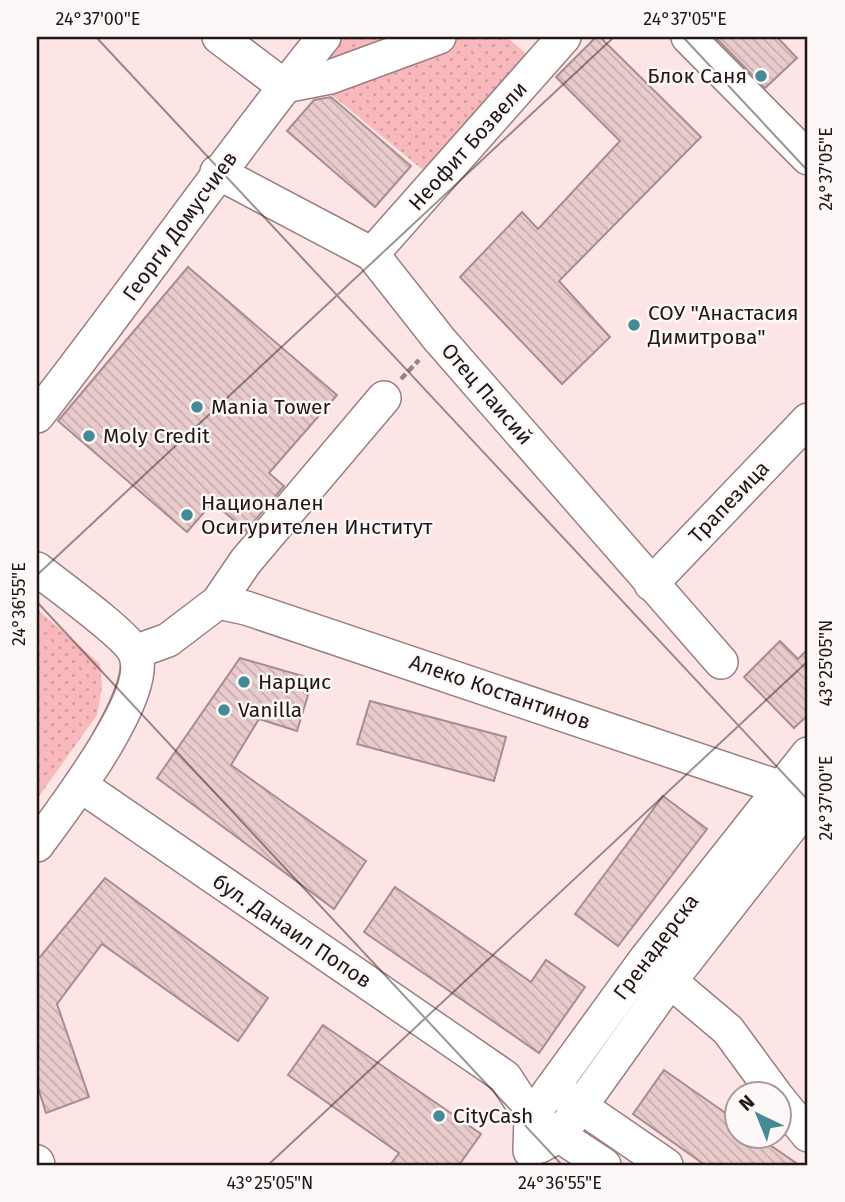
<svg xmlns="http://www.w3.org/2000/svg" width="845" height="1202" viewBox="0 0 845 1202" font-family="'Fira Sans',sans-serif">
	<style>
		.park { fill: url(#park-dots) }
		.building { fill: url(#building-back-hatch); stroke: #a88d8e; stroke-width: 2 }
		.lines { fill: none; stroke-linecap: round; stroke-linejoin: round }
		.minor-casing { stroke: #9a7f81; stroke-width: 36 }
		.path { stroke: #978686; stroke-width: 4.5; stroke-dasharray: 7 3.5; stroke-linecap: butt }
		.minor { stroke: #fff; stroke-width: 33 }
		.ticks { fill: none; stroke: #211717; stroke-width: 2; stroke-opacity: 0.45 }
		.poi-dot { fill: #458b95; stroke: #fdf7f7; stroke-width: 2.5 }
		.labels { text-anchor: middle; stroke-width: 5; stroke-linejoin: round; paint-order: stroke }
		.poi-label { font-size: 21px; fill: #211717; stroke: #fdf7f7; text-anchor: start }
		.street-label { font-size: 21px; fill: #211717; stroke: #fdf7f7 }
		.neatline { fill: none; stroke: #211717; stroke-width: 2.5 }
		.ticks-label { font-size: 18px; text-anchor: middle; fill: #211717 }
	</style>
	<defs>
		<pattern id="park-dots" width="8" height="8" patternUnits="userSpaceOnUse" patternTransform="scale(1.75)"><rect width="8" height="8" fill="#f9b8bb"/><path d="M2 2h.1M6 6h.1" fill="none" stroke="#d59da0" stroke-width="1.8" stroke-linecap="round"/></pattern>
		<pattern id="building-back-hatch" width="6" height="6" patternUnits="userSpaceOnUse" patternTransform="scale(1.75)"><rect width="6" height="6" fill="#e9cbcc"/><path d="M-1 5l2 2M0 0l6 6M5-1l2 2" fill="none" stroke="#c8aeae"/></pattern>
	</defs>
	<rect width="100%" height="100%" fill="#fde5e6"/>
	<g class="park">
		<path d="M338 37H507L532 59 429 175 332 95 329 47Z"/>
		<path d="M37 609 100 664 102 687 97 715 37 799Z"/>
	</g>
	<g class="building">
		<path d="M596 37H600L701 137 559 281 610 337 562 384 460 277 522 212 538 229 620 141 556 77Z"/>
		<path d="M715 37H777L797 58 765 88Z"/>
		<path d="M331 97 411 166 375 207 287 131 314 100Z"/>
		<path d="M188 267 337 395 269 473 284 486 246 531 213 502 187 532 58 421Z"/>
		<path d="M780 641 798 659 808 649V715L794 728 744 677Z"/>
		<path d="M240 658 313 679 297 731 259 719 231 765 366 861 334 909 157 778Z"/>
		<path d="M370 701 506 737 494 781 357 744Z"/>
		<path d="M663 796 707 829 618 946 575 914Z"/>
		<path d="M105 878 268 998 238 1041 102 944 57 1004 89 1097 46 1113 37 1084V957H40Z"/>
		<path d="M395 887 531 982 546 960 585 987 539 1053 364 932Z"/>
		<path d="M323 1025 481 1134 459 1165H390L399 1153 288 1075Z"/>
		<path d="M664 1070 737 1121V1136H757L799 1165H705L633 1114Z"/>
	</g>
	<g class="lines">
		<g class="minor-casing">
			<g id="minor">
				<path d="M219 37 284 86 330 77 439 37"/>
				<path d="M688 37 808 158"/>
				<path d="M217 172 372 254 439 339 721 662"/>
				<path d="M372 254 564 37"/>
				<path d="M37 416C135 291 224 161 324 37"/>
				<path d="M37 569C56 584 127 635 135 653 153 693 62 811 37 845"/>
				<path d="M651 584 808 420"/>
				<path d="M218 602 246 608 808 797"/>
				<path d="M135 652 168 640 218 602 246 561 384 398"/>
				<path d="M80 785 505 1077 531 1117 604 1165"/>
				<path d="M670 981 728 1030 775 1094"/>
				<path d="M564 1095 666 1165"/>
				<path d="M778 1098 808 1135"/>
				<path d="M540 1146 560 1135 670 981 808 805"/>
				<path d="M530 1151 531 1117 645 960 808 754"/>
				<path d="M37 1162 38 1165"/>
			</g>
		</g>
		<path class="path" d="M401 379 419 360"/>
		<use href="#minor" class="minor"/>
	</g>
	<path class="ticks" d="M96 37 808 800M683 37 808 171M37 575 614 37M37 602 562 1165M268 1165 808 661"/>
	<g class="poi-dot">
		<circle cx="761" cy="76" r="7"/>
		<circle cx="634" cy="325" r="7"/>
		<circle cx="197" cy="407" r="7"/>
		<circle cx="89" cy="436" r="7"/>
		<circle cx="187" cy="515" r="7"/>
		<circle cx="244" cy="682" r="7"/>
		<circle cx="224" cy="710" r="7"/>
		<circle cx="439" cy="1116" r="7"/>
	</g>
	<g class="labels">
		<g class="poi-label">
			<text x="747" y="83" text-anchor="end">Блок Саня</text>
			<text x="648" y="320">СОУ "Анастасия<tspan x="648" dy="24">Димитрова"</tspan></text>
			<text x="211" y="414">Mania Tower</text>
			<text x="103" y="443">Moly Credit</text>
			<text x="201" y="510">Национален<tspan x="201" dy="24">Осигурителен Институт</tspan></text>
			<text x="258" y="689">Нарцис</text>
			<text x="238" y="717">Vanilla</text>
			<text x="453" y="1123">CityCash</text>
		</g>
		<g class="street-label">
			<text transform="translate(468 146) rotate(-48)" y="7">Неофит Бозвели</text>
			<text transform="translate(180 226) rotate(-54)" y="7">Георги Домусчиев</text>
			<text transform="translate(487 394) rotate(49)" y="7">Отец Паисий</text>
			<text transform="translate(729 502) rotate(-46)" y="7">Трапезица</text>
			<text transform="translate(500 692) rotate(19)" y="7">Алеко Костантинов</text>
			<text transform="translate(292 931) rotate(34)" y="7">бул. Данаил Попов</text>
			<text transform="translate(656 947) rotate(-53)" y="7">Гренадерска</text>
		</g>
	</g>
	<rect width="845" height="1202" fill="none" stroke="#fdf7f7" stroke-width="77"/>
	<g transform="translate(758 1115) rotate(317)"><circle r="33" fill="#fdf7f7" stroke="#a59d9d" stroke-width="2"/>
	<path d="M0-5L12 26L0 18L-12 26Z" fill="#458b95"/>
	<text y="-10" font-size="19" font-weight="bold" text-anchor="middle" fill="#211717">N</text>
	</g>
	<rect x="38" y="38" width="768" height="1126" class="neatline"/>
	<g class="ticks-label">
		<text x="98" y="25">24°37'00"E</text>
		<text x="685" y="25">24°37'05"E</text>
		<text transform="translate(826 169) rotate(-90)" y="6">24°37'05"E</text>
		<text transform="translate(19 604) rotate(-90)" y="6">24°36'55"E</text>
		<text transform="translate(826 663) rotate(-90)" y="6">43°25'05"N</text>
		<text transform="translate(826 798) rotate(-90)" y="6">24°37'00"E</text>
		<text x="270" y="1189">43°25'05"N</text>
		<text x="560" y="1189">24°36'55"E</text>
	</g>
</svg>
